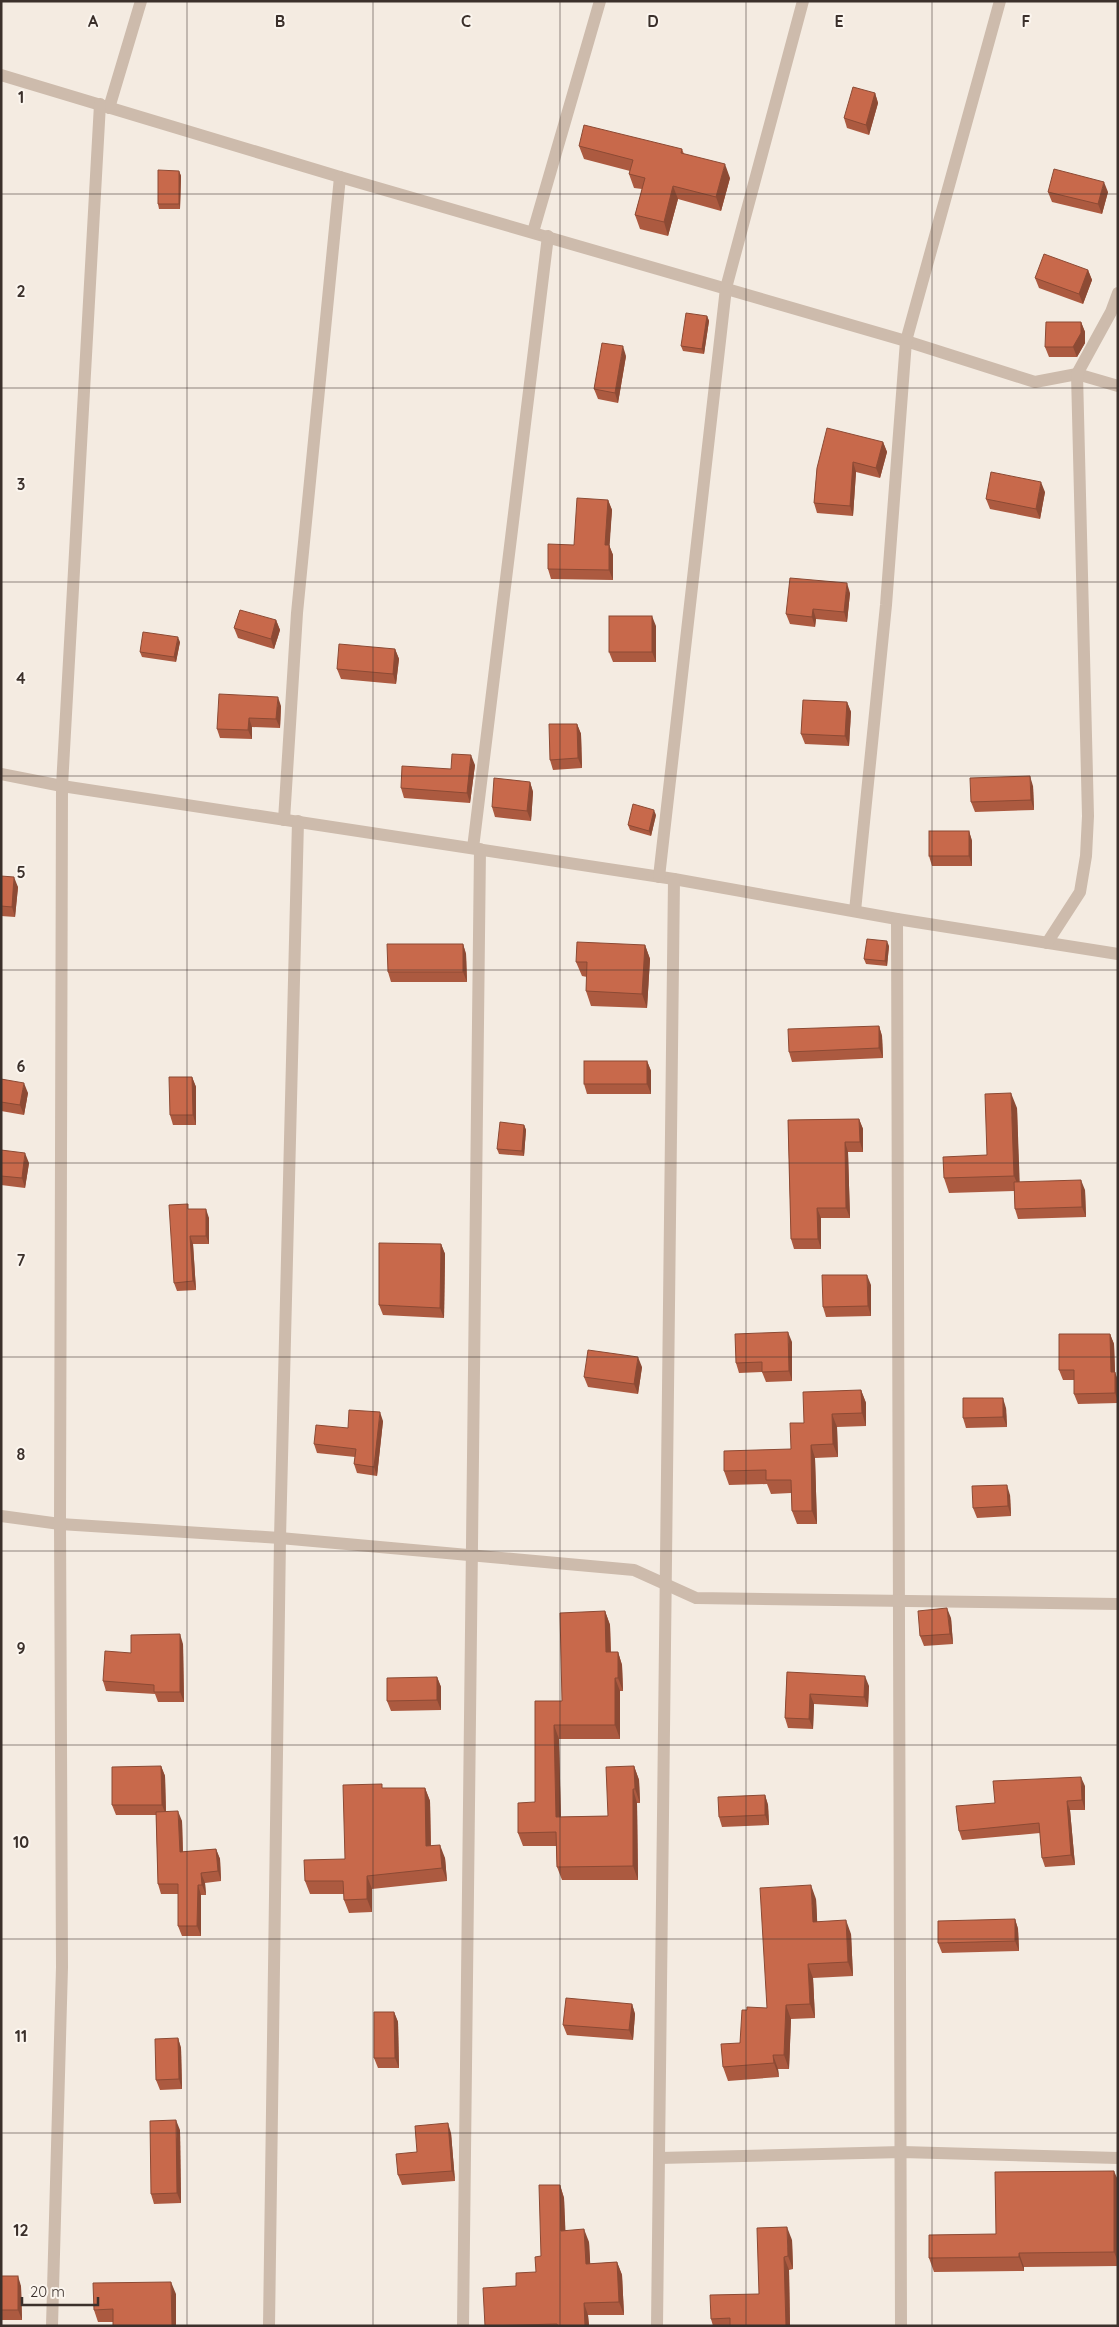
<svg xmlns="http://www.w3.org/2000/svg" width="1119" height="2327" viewBox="0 0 1119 2327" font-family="Quicksand,sans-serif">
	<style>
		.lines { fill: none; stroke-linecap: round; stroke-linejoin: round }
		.minor { stroke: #cdbbac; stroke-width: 12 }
		.wall { fill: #ac5a40 }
		.shaded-wall { fill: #8c4a34 }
		.building { fill: #c8694b; stroke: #8c4a34 }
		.grid { fill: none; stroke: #3b302b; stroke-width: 1; stroke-opacity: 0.55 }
		.grid-label { font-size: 16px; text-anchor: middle; font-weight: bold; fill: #3b302b; stroke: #fbf5ee; stroke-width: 4; stroke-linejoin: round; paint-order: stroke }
	</style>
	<rect width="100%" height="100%" fill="#f4ebe1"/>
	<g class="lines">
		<g class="minor">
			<path d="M1 75 340 177 906 341 1035 382 1077 374 1118 386"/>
			<path d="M109 108 141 1"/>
			<path d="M533 232 600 1"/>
			<path d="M1 774 62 786 674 879 897 919 1118 954"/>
			<path d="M284 820 297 613 340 177"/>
			<path d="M473 848 548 236"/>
			<path d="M659 877 726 288 803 1"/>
			<path d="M855 911 886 605 906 341 1000 1"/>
			<path d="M897 919 901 2326"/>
			<path d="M1047 943 1080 892 1086 856 1088 816 1077 374 1111 312 1118 293"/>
			<path d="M1 1516 60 1524 280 1538 634 1570 696 1598 1118 1604"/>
			<path d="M659 2158 902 2152 1118 2158"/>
			<path d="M52 2326 62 1967 60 1524 62 786 100 104"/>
			<path d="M269 2326 280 1538 298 821"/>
			<path d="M463 2326 480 849"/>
			<path d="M657 2326 674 879"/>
		</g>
	</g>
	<g class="wall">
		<path d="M875 93 878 103 869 135 847 128 844 118Z"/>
		<path d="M579 146 682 149 684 154 730 178 721 211 678 199 668 236 640 229 635 215 642 189 634 188 629 174 630 171 584 159Z"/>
		<path d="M179 171 181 176 180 209H159L158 204Z"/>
		<path d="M1048 192H1108L1102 214 1052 202Z"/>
		<path d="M1088 270 1092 280 1083 304 1039 288 1035 278Z"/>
		<path d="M707 316 709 321 704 354 683 351 681 346Z"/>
		<path d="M1081 322 1085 332V343L1077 357H1049L1045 347Z"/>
		<path d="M626 356 618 403 598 399 594 389Z"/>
		<path d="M883 442 887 452 880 478 856 472 853 516 817 513 814 503 817 468Z"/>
		<path d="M1045 492 1040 519 990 509 986 499Z"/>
		<path d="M608 500 612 510 609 545 613 555V580L551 579 548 569 574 545Z"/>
		<path d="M850 593 847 622 816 619 815 627 790 624 786 614Z"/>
		<path d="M276 620 280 630 274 649 238 638 234 628Z"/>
		<path d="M656 626V662H613L609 652Z"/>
		<path d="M180 642 176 662 142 657 140 652Z"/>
		<path d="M395 649 399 659 396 684 341 679 337 669Z"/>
		<path d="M847 702 851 712 849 746 805 744 801 734Z"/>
		<path d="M281 706 280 728 252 727V739L220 738 217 729Z"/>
		<path d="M577 724 581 734 582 768 553 770 550 760Z"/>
		<path d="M475 765 470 803 404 798 401 788 451 769Z"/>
		<path d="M530 782 533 792 531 821 495 817 492 807Z"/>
		<path d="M1033 786 1034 810 975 812 971 802Z"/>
		<path d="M656 815 651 836 630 830 628 825Z"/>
		<path d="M969 831 972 841V866H932L929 856Z"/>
		<path d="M1 876 18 887 15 917 1 916Z"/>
		<path d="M463 944 466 954 467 982H391L388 972Z"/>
		<path d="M645 945 650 959 647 1008 591 1006 586 991 587 977 582 976 576 962Z"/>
		<path d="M889 946 887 966 866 964 864 959Z"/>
		<path d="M879 1026 882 1036 883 1058 792 1062 789 1052Z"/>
		<path d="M647 1061 651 1071V1094H587L584 1084Z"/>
		<path d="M192 1077 196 1087V1125H173L170 1115Z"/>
		<path d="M1 1079 28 1093 24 1115 1 1111Z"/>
		<path d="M1017 1108 1019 1182 1085 1190 1086 1217 1018 1219 1015 1209 1014 1191 949 1193 944 1178 987 1155Z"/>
		<path d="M859 1119 863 1129V1152H848L850 1218H821V1249H794L791 1239 788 1120Z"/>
		<path d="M524 1125 526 1130 524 1156 499 1154 497 1149Z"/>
		<path d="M1 1150 29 1163 25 1188 1 1185Z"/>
		<path d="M190 1209 209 1218V1244H193L196 1290 177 1291 174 1283Z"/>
		<path d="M441 1244 445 1254 444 1318 383 1315 379 1305Z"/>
		<path d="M871 1285V1316L826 1317 823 1307Z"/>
		<path d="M1110 1334 1114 1344 1115 1372 1118 1381V1403L1078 1404 1074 1394V1380H1063L1059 1370Z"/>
		<path d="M792 1342V1381L766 1382 762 1372 739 1373 736 1363Z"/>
		<path d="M642 1367 638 1394 588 1387 584 1377Z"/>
		<path d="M861 1390 866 1403V1426L837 1427 838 1457 815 1458 817 1524H797L792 1511 791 1493 771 1494 767 1484 729 1485 724 1471 791 1449 804 1423Z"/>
		<path d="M1006 1408 1007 1427 966 1428 963 1418Z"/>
		<path d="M383 1421 377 1476 357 1473 354 1464 355 1457 317 1453 314 1444 348 1428Z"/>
		<path d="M1010 1495 1011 1516 977 1518 973 1508Z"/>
		<path d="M605 1611 610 1625 611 1652H618L622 1665 623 1691H620V1739H559L561 1817 608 1816 634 1766 639 1780 640 1803H637L638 1880H562L557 1867 556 1846H523L518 1833 535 1802V1701H562Z"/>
		<path d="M951 1618 953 1644 924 1646 920 1636Z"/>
		<path d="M183 1644 184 1702H158L155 1694 106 1691 103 1681 131 1653Z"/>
		<path d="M787 1672 869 1686 868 1707 814 1704 813 1729 788 1728 785 1718Z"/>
		<path d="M437 1677 441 1687V1710L391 1711 387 1701Z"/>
		<path d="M161 1766 165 1776 166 1812 182 1821 183 1852 216 1849 220 1859 221 1881 205 1883 206 1895H201V1936H182L178 1926V1894H161L158 1884 156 1815H116L112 1805Z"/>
		<path d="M1085 1786V1810H1070L1075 1865 1045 1867 1042 1858 1040 1833 962 1840 959 1831 995 1803Z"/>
		<path d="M383 1788H425L430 1801 431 1846 445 1858 447 1881 372 1889V1912L349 1913 344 1900V1894H310L305 1881 345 1859Z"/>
		<path d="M765 1795 768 1805 769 1825 722 1827 719 1817Z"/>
		<path d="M816 1899 817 1922 851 1934 853 1976 813 1978 815 2018 791 2019 789 2069H778L779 2077 728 2081 723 2067 740 2043 747 2010 767 2008Z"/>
		<path d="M1015 1919 1018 1929 1019 1951 942 1953 938 1943Z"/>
		<path d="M632 2004 635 2014 633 2040 567 2035 563 2025Z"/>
		<path d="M394 2012 398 2022 399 2068H378L374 2058Z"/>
		<path d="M178 2038 181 2048 182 2089 160 2090 156 2080Z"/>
		<path d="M180 2130 181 2203 154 2204 151 2194Z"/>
		<path d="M451 2133 455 2181 402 2185 398 2175 417 2152Z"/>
		<path d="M1118 2180V2266L1024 2267V2271L934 2272 929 2258 996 2234Z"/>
		<path d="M560 2185 564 2198 565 2230 589 2242 590 2264 617 2262 622 2275 624 2315H588L589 2326H485L516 2286 536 2272 541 2256Z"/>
		<path d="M792 2240 793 2269 789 2270 790 2326H713L711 2319 759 2294Z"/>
		<path d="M1 2276 21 2286 22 2320H1Z"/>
		<path d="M176 2294V2326H113V2322H98L94 2310Z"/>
	</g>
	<g class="shaded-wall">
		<path d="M875 93 878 103 869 135 866 125Z"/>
		<path d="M725 164 730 178 721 211 716 197Z"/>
		<path d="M179 171 181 176 180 209 179 204Z"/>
		<path d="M1104 182 1108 192 1102 214 1098 204Z"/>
		<path d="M673 186 678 199 668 236 664 222Z"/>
		<path d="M1088 270 1092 280 1083 304 1079 294Z"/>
		<path d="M707 316 709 321 704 354 702 349Z"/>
		<path d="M1081 322 1085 332V343L1077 357 1073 347Z"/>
		<path d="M623 346 626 356 618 403 615 393Z"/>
		<path d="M883 442 887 452 880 478 876 468Z"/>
		<path d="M853 462 856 472 853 516 850 506Z"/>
		<path d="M1041 482 1045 492 1040 519 1036 509Z"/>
		<path d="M608 500 612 510 609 555 605 545Z"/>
		<path d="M609 545 613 555V580L609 570Z"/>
		<path d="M847 583 850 593 847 622 844 612Z"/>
		<path d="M813 609 816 619 815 627 812 617Z"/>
		<path d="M652 616 656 626V662L652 652Z"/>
		<path d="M276 620 280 630 274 649 271 639Z"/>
		<path d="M178 637 180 642 176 662 174 657Z"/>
		<path d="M395 649 399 659 396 684 393 674Z"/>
		<path d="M278 697 281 706 280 728 276 719Z"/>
		<path d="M847 702 851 712 849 746 845 736Z"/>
		<path d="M249 718 252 727V739L248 730Z"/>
		<path d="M577 724 581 734 582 768 578 758Z"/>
		<path d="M471 755 475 765 470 803 467 793Z"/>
		<path d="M1030 776 1033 786 1034 810 1031 800Z"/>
		<path d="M530 782 533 792 531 821 527 811Z"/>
		<path d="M654 810 656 815 651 836 649 831Z"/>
		<path d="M969 831 972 841V866L969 856Z"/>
		<path d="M14 877 18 887 15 917 12 907Z"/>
		<path d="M887 941 889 946 887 966 885 961Z"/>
		<path d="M463 944 466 954 467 982 463 972Z"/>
		<path d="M645 945 650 959 647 1008 642 994Z"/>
		<path d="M879 1026 882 1036 883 1058 879 1048Z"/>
		<path d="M647 1061 651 1071V1094L647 1084Z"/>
		<path d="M192 1077 196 1087V1125L193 1115Z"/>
		<path d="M24 1083 28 1093 24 1115 20 1105Z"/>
		<path d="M1011 1093 1017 1108 1020 1190 1014 1176Z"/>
		<path d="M859 1119 863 1129V1152L860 1142Z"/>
		<path d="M524 1125 526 1130 524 1156 522 1151Z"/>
		<path d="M845 1142 848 1152 850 1218 846 1208Z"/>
		<path d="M25 1153 29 1163 25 1188 22 1178Z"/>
		<path d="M1081 1180 1085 1190 1086 1217 1082 1207Z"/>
		<path d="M817 1208 821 1218V1249L818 1239Z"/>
		<path d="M206 1209 209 1218V1244L206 1236Z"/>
		<path d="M190 1236 193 1244 196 1290 193 1281Z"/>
		<path d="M441 1244 445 1254 444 1318 440 1308Z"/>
		<path d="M867 1275 871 1285V1316L868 1306Z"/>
		<path d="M788 1332 792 1342V1381L789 1371Z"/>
		<path d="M1110 1334 1114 1344 1115 1372 1118 1381V1401L1115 1393 1111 1372Z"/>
		<path d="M638 1357 642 1367 638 1394 634 1384Z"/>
		<path d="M861 1390 866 1403V1426L862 1413Z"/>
		<path d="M1003 1398 1006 1408 1007 1427 1003 1417Z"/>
		<path d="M380 1412 383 1421 377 1476 374 1467Z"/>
		<path d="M832 1414 837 1427 838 1457 833 1444Z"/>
		<path d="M811 1445 815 1458 817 1524 812 1511Z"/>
		<path d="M1007 1485 1010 1495 1011 1516 1008 1506Z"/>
		<path d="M947 1608 951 1618 953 1644 950 1634Z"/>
		<path d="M605 1611 610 1625 611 1665 606 1652Z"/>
		<path d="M180 1634 183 1644 184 1702 180 1692Z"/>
		<path d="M618 1652 622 1665 623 1691 618 1678Z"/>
		<path d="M865 1676 869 1686 868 1707 864 1697Z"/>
		<path d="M437 1677 441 1687V1710L437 1700Z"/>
		<path d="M615 1678 620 1691V1739L615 1725Z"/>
		<path d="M810 1694 814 1704 813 1729 809 1719Z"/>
		<path d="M554 1725 559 1739 561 1830 556 1817Z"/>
		<path d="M161 1766 165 1776 166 1815 162 1805Z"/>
		<path d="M634 1766 639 1780 640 1803 635 1789Z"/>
		<path d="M1081 1777 1085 1786V1810L1082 1800Z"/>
		<path d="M425 1788 430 1801 431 1859 426 1846Z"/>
		<path d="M633 1789 637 1803 638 1880 633 1866Z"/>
		<path d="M765 1795 768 1805 769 1825 765 1815Z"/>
		<path d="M1067 1801 1070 1810 1075 1865 1071 1855Z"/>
		<path d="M178 1811 182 1821 183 1862 180 1852Z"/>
		<path d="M440 1845 445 1858 447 1881 442 1868Z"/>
		<path d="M216 1849 220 1859 221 1881 218 1871Z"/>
		<path d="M201 1873 205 1883 206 1895 202 1885Z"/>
		<path d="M367 1876 372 1889V1912L367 1899Z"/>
		<path d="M198 1885 201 1895V1936L197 1926Z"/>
		<path d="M811 1885 816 1899 818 1936 813 1922Z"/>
		<path d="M1015 1919 1018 1929 1019 1951 1015 1941Z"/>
		<path d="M846 1920 851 1934 853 1976 848 1962Z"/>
		<path d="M808 1964 813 1978 815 2018 810 2004Z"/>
		<path d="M632 2004 635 2014 633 2040 629 2030Z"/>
		<path d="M786 2005 791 2019 789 2069 784 2055Z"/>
		<path d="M394 2012 398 2022 399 2068 395 2058Z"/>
		<path d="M178 2038 181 2048 182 2089 179 2079Z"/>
		<path d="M773 2055 778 2069 779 2077 774 2063Z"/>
		<path d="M176 2120 180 2130 181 2203 177 2193Z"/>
		<path d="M448 2123 451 2133 455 2181 452 2171Z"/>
		<path d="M1114 2171 1118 2180V2262L1114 2252Z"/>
		<path d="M560 2185 564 2198 566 2243 561 2231Z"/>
		<path d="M787 2227 792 2240 793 2269 788 2256Z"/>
		<path d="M584 2229 589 2242 591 2277 586 2264Z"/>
		<path d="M1019 2253 1024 2267V2271L1019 2257Z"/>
		<path d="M784 2257 789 2270 790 2326H786Z"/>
		<path d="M617 2262 622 2275 624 2315 619 2302Z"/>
		<path d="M18 2276 21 2286 22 2320 18 2310Z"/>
		<path d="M171 2282 176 2294V2326H172Z"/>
		<path d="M584 2303 588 2315 589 2326H585Z"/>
	</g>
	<g class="building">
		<path d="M853 87 875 93 866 125 844 118Z"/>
		<path d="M584 125 682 149 681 153 725 164 716 197 673 186 664 222 635 215 645 178 629 174 633 160 579 146Z"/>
		<path d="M1054 169 1104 182 1098 204 1048 192Z"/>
		<path d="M158 170 179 171V204H158Z"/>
		<path d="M1044 254 1088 270 1079 294 1035 278Z"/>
		<path d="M686 313 707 316 702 349 681 346Z"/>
		<path d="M1046 322H1081V333L1073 347H1045Z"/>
		<path d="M602 343 623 346 615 393 594 389Z"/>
		<path d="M827 428 883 442 876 468 853 462 850 506 814 503 817 468Z"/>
		<path d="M991 472 1041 482 1036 509 986 499Z"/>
		<path d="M577 498 608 500 605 545H609V570L548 569V544L574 545Z"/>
		<path d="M790 578 847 583 844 612 813 609 812 617 786 614Z"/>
		<path d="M240 610 276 620 271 639 234 628Z"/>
		<rect x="609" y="616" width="43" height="36"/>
		<path d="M143 632 178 637 174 657 140 652Z"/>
		<path d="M339 644 395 649 393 674 337 669Z"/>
		<path d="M219 694 278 697 276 719 249 718 248 730 217 729Z"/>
		<path d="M803 700 847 702 845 736 801 734Z"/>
		<path d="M549 724H577L578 758 550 760Z"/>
		<path d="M452 754 471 755 467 793 401 788 402 766 451 769Z"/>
		<path d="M1030 776 1031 800 971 802 970 778Z"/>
		<path d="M494 778 530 782 527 811 492 807Z"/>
		<path d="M633 804 654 810 649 831 628 825Z"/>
		<rect x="929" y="831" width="40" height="25"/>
		<path d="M1 876 14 877 12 907 1 906Z"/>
		<path d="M867 939 887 941 885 961 864 959Z"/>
		<path d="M577 942 645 945 642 994 586 991 587 962H576Z"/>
		<path d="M387 944H463V972H388Z"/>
		<path d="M879 1026V1048L789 1052 788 1029Z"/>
		<rect x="584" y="1061" width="63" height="23"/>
		<path d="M169 1077H192L193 1115H170Z"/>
		<path d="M1 1079 24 1083 20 1105 1 1102Z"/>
		<path d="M1011 1093 1014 1176 944 1178 943 1157 987 1155 985 1094Z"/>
		<path d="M859 1119 860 1142H845L846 1208H817L818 1239H791L788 1120Z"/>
		<path d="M500 1122 524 1125 522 1151 497 1149Z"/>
		<path d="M1 1150 25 1153 22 1178 1 1176Z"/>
		<path d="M1081 1180 1082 1207 1015 1209 1014 1182Z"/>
		<path d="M188 1204V1209H206V1236H190L193 1281 174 1283 169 1205Z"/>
		<path d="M379 1243 441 1244 440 1308 379 1305Z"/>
		<path d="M822 1275H867L868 1306 823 1307Z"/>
		<path d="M788 1332 789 1371 762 1372V1362L736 1363 735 1334Z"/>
		<path d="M1059 1334H1110L1111 1372H1115V1393L1074 1394V1370H1059Z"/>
		<path d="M588 1350 638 1357 634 1384 584 1377Z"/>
		<path d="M861 1390 862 1413 832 1414 833 1444 811 1445 812 1511H792L791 1480H766V1470L724 1471V1451L791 1449 790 1423H804L803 1392Z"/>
		<path d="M963 1398H1003V1417L963 1418Z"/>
		<path d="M349 1410 380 1412 374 1467 354 1464 356 1449 314 1444 316 1425 348 1428Z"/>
		<path d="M1007 1485 1008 1506 973 1508 972 1486Z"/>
		<path d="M947 1608 950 1634 920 1636 918 1611Z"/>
		<path d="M605 1611 606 1652H618V1678H615V1725H554L556 1817 608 1816 606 1767 634 1766 635 1789H633V1866L557 1867 556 1832 518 1833V1803L535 1802V1701H562L560 1613Z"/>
		<path d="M180 1634V1692H154V1685L103 1681 105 1651 131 1653V1635Z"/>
		<path d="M787 1672 865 1676 864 1697 810 1694 809 1719 785 1718Z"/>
		<path d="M437 1677V1700L387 1701V1678Z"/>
		<path d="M161 1766 162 1805H112V1767Z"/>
		<path d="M1081 1777 1082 1800 1067 1801 1071 1855 1042 1858 1039 1823 959 1831 956 1806 995 1803 993 1781Z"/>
		<path d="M382 1784V1788H425L426 1846 440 1845 442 1868 367 1876V1899L344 1900 343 1881H305L304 1860 345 1859 343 1785Z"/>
		<path d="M765 1795V1815L719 1817 718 1797Z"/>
		<path d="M178 1811 180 1852 216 1849 218 1871 201 1873 202 1885H198L197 1926H178V1884H158L156 1812Z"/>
		<path d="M811 1885 813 1922 846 1920 848 1962 808 1964 810 2004 786 2005 784 2055H773L774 2063 723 2067 721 2044 740 2043 742 2010H747V2007L767 2008 760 1888Z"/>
		<path d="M1015 1919V1941L938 1943V1921Z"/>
		<path d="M566 1998 632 2004 629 2030 563 2025Z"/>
		<path d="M374 2012H394L395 2058H374Z"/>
		<path d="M178 2038 179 2079 156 2080 155 2039Z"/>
		<path d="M176 2120 177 2193 151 2194 150 2121Z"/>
		<path d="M448 2123 452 2171 398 2175 396 2154 417 2152 415 2126Z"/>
		<path d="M1114 2171V2252L1019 2253V2257L929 2258V2235L996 2234 995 2172Z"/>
		<path d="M539 2185H560L561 2231 584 2229 586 2264 617 2262 619 2302 584 2303 585 2326H558L557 2324 485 2326 483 2288 516 2286V2273L536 2272 535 2257 541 2256Z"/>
		<path d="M787 2227 788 2256 784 2257 786 2326H730V2318L711 2319 710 2295 759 2294 757 2228Z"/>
		<rect x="1" y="2276" width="17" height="34"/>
		<path d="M171 2282 172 2326H113V2309L94 2310 93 2283Z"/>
	</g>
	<path class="grid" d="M187 1V2326M373 1V2326M560 1V2326M746 1V2326M932 1V2326M1 194H1118M1 388H1118M1 582H1118M1 776H1118M1 970H1118M1 1163H1118M1 1357H1118M1 1551H1118M1 1745H1118M1 1939H1118M1 2133H1118"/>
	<g class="grid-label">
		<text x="93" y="27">A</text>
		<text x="280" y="27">B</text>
		<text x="466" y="27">C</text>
		<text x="653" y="27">D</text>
		<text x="839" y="27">E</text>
		<text x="1026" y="27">F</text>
		<text x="21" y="103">1</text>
		<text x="21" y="297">2</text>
		<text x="21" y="490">3</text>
		<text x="21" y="684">4</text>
		<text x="21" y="878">5</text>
		<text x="21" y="1072">6</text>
		<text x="21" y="1266">7</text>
		<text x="21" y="1460">8</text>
		<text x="21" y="1654">9</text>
		<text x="21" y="1848">10</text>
		<text x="21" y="2042">11</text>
		<text x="21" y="2236">12</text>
	</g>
	<rect width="1119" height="2327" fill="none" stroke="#3b302b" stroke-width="5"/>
	<path d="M22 2297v8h76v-8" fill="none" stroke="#3b302b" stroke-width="2.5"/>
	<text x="30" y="2297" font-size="15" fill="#3b302b" stroke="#fbf5ee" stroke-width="4" paint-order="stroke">20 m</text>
</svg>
